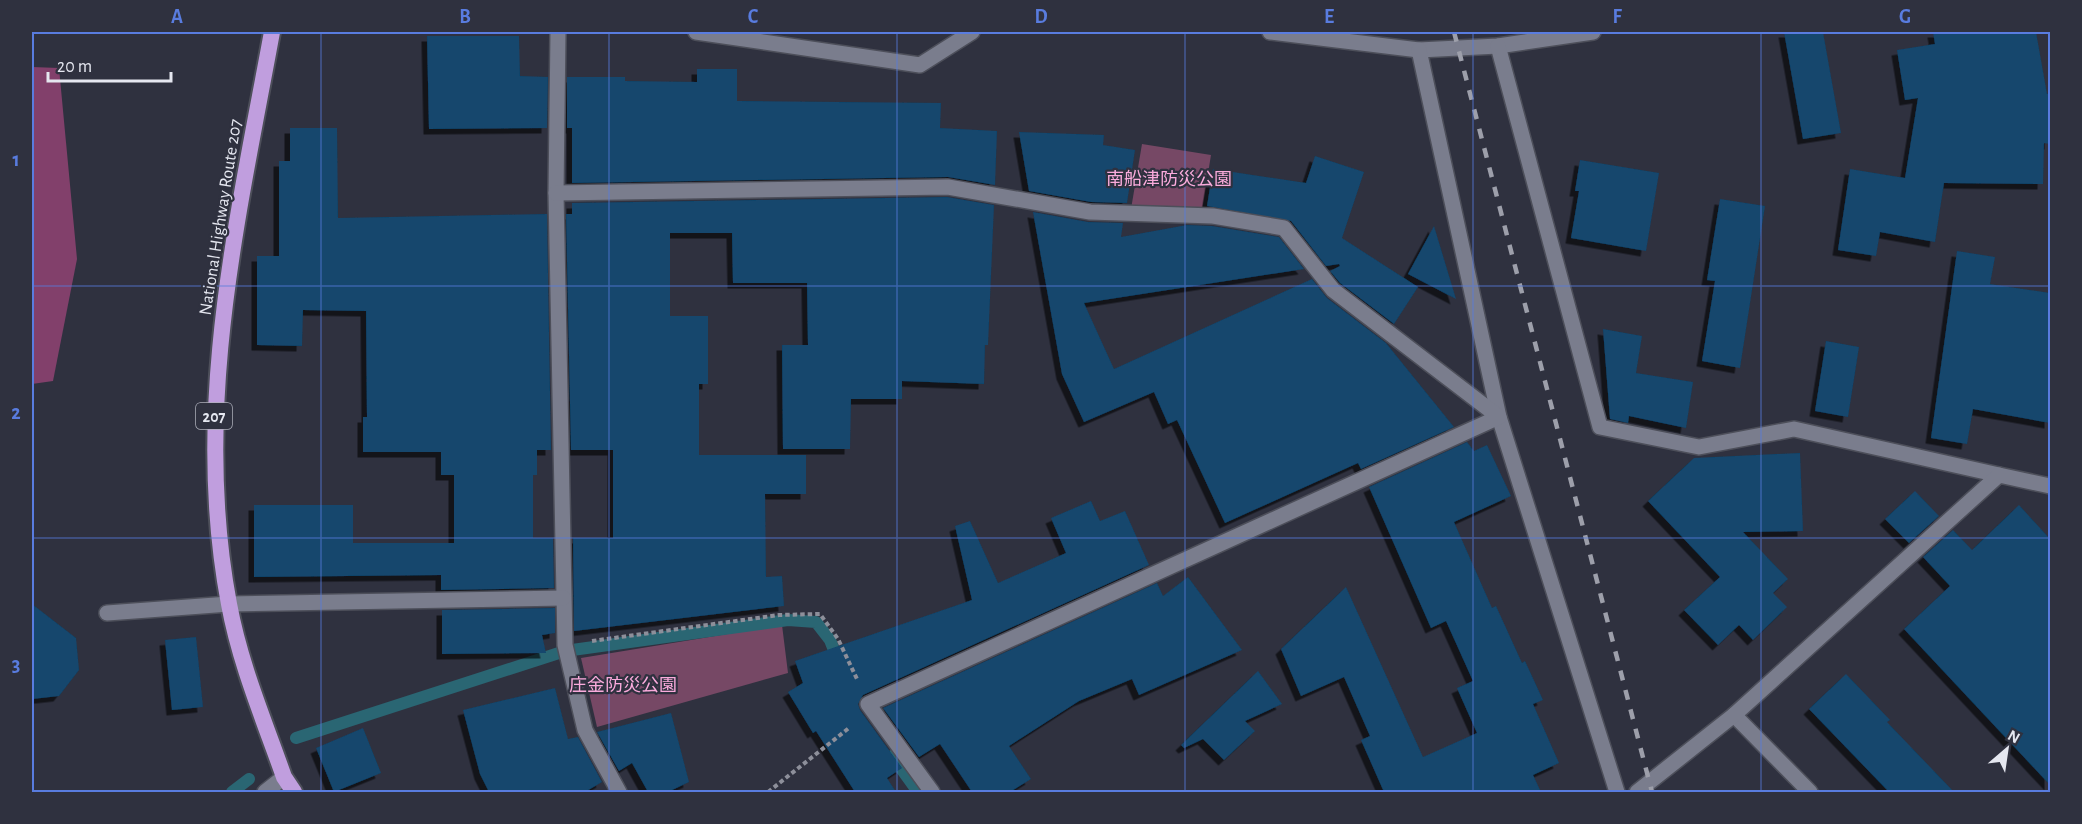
<svg xmlns="http://www.w3.org/2000/svg" width="2082" height="824" viewBox="0 0 2082 824" font-family="'Alegreya Sans','Noto Sans JP',sans-serif">
	<style>
		.green { fill: #764865 }
		.forest { fill: #82406b }
		.lines { fill: none; stroke-linecap: round; stroke-linejoin: round }
		.stream { stroke: #2a6673; stroke-width: 12 }
		.building { fill: #12466d; filter: url(#shadow) }
		.service-casing { stroke: #4d4f5a; stroke-width: 18 }
		.minor-casing { stroke: #4d4f5a; stroke-width: 18 }
		.trunk-casing { stroke: #4d4f5a; stroke-width: 20 }
		.path { stroke: #8d8f9a; stroke-width: 4; stroke-dasharray: 4.5 3; stroke-linecap: butt }
		.service { stroke: #7a7d8d; stroke-width: 15 }
		.minor { stroke: #7a7d8d; stroke-width: 15 }
		.trunk { stroke: #c09ede; stroke-width: 16 }
		.rail { stroke: #9d9faa; stroke-width: 4.5; stroke-dasharray: 10 10; stroke-linecap: butt }
		.grid { fill: none; stroke: #597cdf; stroke-width: 1.5; stroke-opacity: 0.55 }
		.labels { text-anchor: middle; stroke-width: 4.5; stroke-linejoin: round; paint-order: stroke }
		.shield { fill: #2f313f; stroke: #aeb0bb; stroke-width: 1.5 }
		.shield-label { font-size: 16px; font-weight: bold; fill: #e5e7f0 }
		.park-label { font-size: 18px; fill: #faabdc; stroke: #2f313f }
		.street-label { font-size: 18px; fill: #e5e7f0; stroke: #2f313f }
		.neatline { fill: none; stroke: #597cdf; stroke-width: 2 }
		.grid-label { font-size: 20px; text-anchor: middle; font-weight: bold; fill: #597cdf }
	</style>
	<defs>
		<filter id="shadow"><feDropShadow dx="-5.5" dy="5.5" stdDeviation="0" flood-color="#0009"/></filter>
	</defs>
	<rect width="100%" height="100%" fill="#2f313f"/>
	<g class="green">
		<path d="M1142 144 1211 155 1202 210 1131 209Z"/>
		<path d="M782 625 788 673 597 727 581 658Z"/>
	</g>
	<path class="forest" d="M32 67 59 68 77 259 53 381 32 384Z"/>
	<g class="lines">
		<g class="stream">
			<path d="M296 738 565 651 788 620 816 622 830 640 839 663"/>
			<path d="M892 756 918 792"/>
			<path d="M232 792 249 779"/>
		</g>
	</g>
	<g class="building">
		<path d="M1784 32H1823L1841 133 1803 139Z"/>
		<path d="M1933 32H2036L2047 94 2050 93V144L2044 143 2043 184 1944 183 1935 242 1880 232 1876 256 1838 250 1850 169 1905 178 1918 98 1905 100 1897 50 1935 44Z"/>
		<path d="M427 36H519L520 76 548 77 547 128 429 129Z"/>
		<path d="M697 69H737V101L941 103 940 128 997 131 995 185 948 177 572 183V128H567V77H625V81L697 82Z"/>
		<path d="M290 128H337L338 218 547 214 551 450H537V475H533V538H553L554 588 441 590V575L254 577V505H353V543H454V475H441V452H363V417H367L366 311 303 310 302 346 257 345V256H279V161H290Z"/>
		<path d="M1019 132 1104 135 1103 145 1135 150 1127 203 1091 202 1029 191Z"/>
		<path d="M1315 156 1364 172 1342 238 1418 287 1394 324 1340 283 1330 271 1340 266 1339 264 1326 266 1291 221 1207 206 1213 169 1306 183Z"/>
		<path d="M1580 160 1659 173 1646 251 1571 238 1579 191H1575Z"/>
		<path d="M947 197 994 205 988 345H985L984 384 902 381V399H851L850 449H783L782 345H808L807 283H733L732 233H670V316H708V384H699V455H806V494H765L766 577 782 576 784 606 574 631 573 538H613V450H571L566 214H572V203Z"/>
		<path d="M1720 199 1765 206 1740 368 1702 361 1715 281 1707 280Z"/>
		<path d="M1033 212 1088 222 1123 223 1121 237 1187 225 1212 226 1279 237 1304 269 1084 303 1114 369 1312 279 1327 298 1386 343 1454 427 1361 469 1358 463 1225 523 1177 420 1168 424 1154 392 1084 422 1062 374Z"/>
		<path d="M1434 226 1456 299 1408 274Z"/>
		<path d="M1957 251 1995 257 1990 284 2050 293V423L1973 409 1967 444 1931 438Z"/>
		<path d="M1603 329 1642 336 1636 373 1693 382 1686 428 1629 416 1628 423 1610 419Z"/>
		<path d="M1826 341 1859 347 1848 417 1815 411Z"/>
		<path d="M1467 442 1474 451 1487 445 1511 496 1454 522 1492 608 1496 606 1522 663 1525 661 1543 700 1533 704 1559 763 1533 775 1541 792H1384L1361 740 1370 736 1344 677 1301 696 1281 649 1346 587 1423 757 1477 733 1457 688 1473 681 1446 621 1431 628 1369 487Z"/>
		<path d="M1800 453 1803 531 1743 532 1788 579 1773 593 1787 607 1753 640 1739 625 1718 645 1684 610 1720 577 1648 501 1694 458Z"/>
		<path d="M1915 491 1939 516 1909 543 1885 519Z"/>
		<path d="M1091 501 1100 521 1125 511 1149 565 863 695 858 704 860 710 902 768 887 778 896 792H855L816 731 813 733 788 692 803 683 795 661 972 600 955 526 970 521 998 583 1066 553 1051 518Z"/>
		<path d="M2019 505 2050 539V785L1904 629 1950 586 1923 557 1953 530 1972 550Z"/>
		<path d="M1188 577 1242 650 1139 695 1132 679 1079 701 1009 746 1031 779 1010 792H972L940 744 919 757 883 708 1157 583 1163 596Z"/>
		<path d="M32 604 76 638 79 670 59 696 32 699Z"/>
		<path d="M555 608V633L542 635 546 653 442 654V610Z"/>
		<path d="M196 637 203 707 172 710 165 640Z"/>
		<path d="M1258 671 1282 704 1245 721 1255 731 1224 760 1203 739 1184 748 1181 745Z"/>
		<path d="M1846 674 1890 720 1887 722 1954 792H1889L1809 709Z"/>
		<path d="M555 688 568 739 578 737 602 782 585 792H489L480 774 463 710Z"/>
		<path d="M671 713 689 782 668 792H648L632 763 619 771 597 732Z"/>
		<path d="M363 728 381 773 334 792 316 748Z"/>
	</g>
	<g class="lines">
		<g class="service-casing">
			<path id="service" d="M107 613 229 604"/>
		</g>
		<g class="minor-casing">
			<g id="minor">
				<path d="M558 32 556 193 565 645 585 730 619 792"/>
				<path d="M696 32 920 65 972 32"/>
				<path d="M1270 32 1419 50 1498 46 1593 32"/>
				<path d="M1498 46 1600 427 1699 447 1794 429 1999 475"/>
				<path d="M1419 50 1499 417 1617 792"/>
				<path d="M556 193 948 187 1090 212 1213 216 1284 228 1333 290 1499 417 868 704 932 792"/>
				<path d="M229 604 563 598"/>
				<path d="M1734 715 1810 792"/>
				<path d="M265 792 284 777"/>
				<path d="M1637 792 1734 715 1999 475 2050 486"/>
			</g>
		</g>
		<g class="trunk-casing">
			<path id="trunk" d="M272 32C237 222 192 410 229 604 240 664 264 720 284 777L294 792"/>
		</g>
		<g class="path">
			<path d="M592 641 779 615 820 614 838 639 857 679"/>
			<path d="M768 792 849 728"/>
		</g>
		<use href="#service" class="service"/>
		<use href="#minor" class="minor"/>
		<use href="#trunk" class="trunk"/>
		<path class="rail" d="M1454 32 1652 792"/>
	</g>
	<path class="grid" d="M321 32V792M609 32V792M897 32V792M1185 32V792M1473 32V792M1761 32V792M32 286H2050M32 538H2050"/>
	<g class="labels">
		<rect class="shield" x="196" y="403" width="36" height="26" rx="4.5"/>
		<g class="shield-label">
			<text x="214" y="422">207</text>
		</g>
		<g class="park-label">
			<text x="1169" y="185">南船津防災公園</text>
			<text x="623" y="691">庄金防災公園</text>
		</g>
		<g class="street-label">
			<text transform="translate(220 217) rotate(-81)" y="6">National Highway Route 207</text>
		</g>
	</g>
	<rect width="2082" height="824" fill="none" stroke="#2f313f" stroke-width="66"/>
	<g transform="translate(2007 749) rotate(29)" stroke="#2f313f" stroke-width="4.5" paint-order="stroke">
	<path d="M0-4.5L10 22L0 15L-10 22Z" fill="#e5e7f0"/>
	<text y="-9" font-size="16" font-weight="bold" text-anchor="middle" fill="#e5e7f0">N</text>
	</g>
	<path d="M48 72v9h123v-9" fill="none" stroke="#e5e7f0" stroke-width="3"/>
	<text x="57" y="72" font-size="18" fill="#e5e7f0" stroke="#2f313f" stroke-width="4.5" paint-order="stroke">20 m</text>
	<rect x="33" y="33" width="2016" height="758" class="neatline"/>
	<g class="grid-label">
		<text x="177" y="23">A</text>
		<text x="465" y="23">B</text>
		<text x="753" y="23">C</text>
		<text x="1041" y="23">D</text>
		<text x="1329" y="23">E</text>
		<text x="1617" y="23">F</text>
		<text x="1905" y="23">G</text>
		<text x="16" y="166">1</text>
		<text x="16" y="419">2</text>
		<text x="16" y="671">3</text>
	</g>
</svg>
